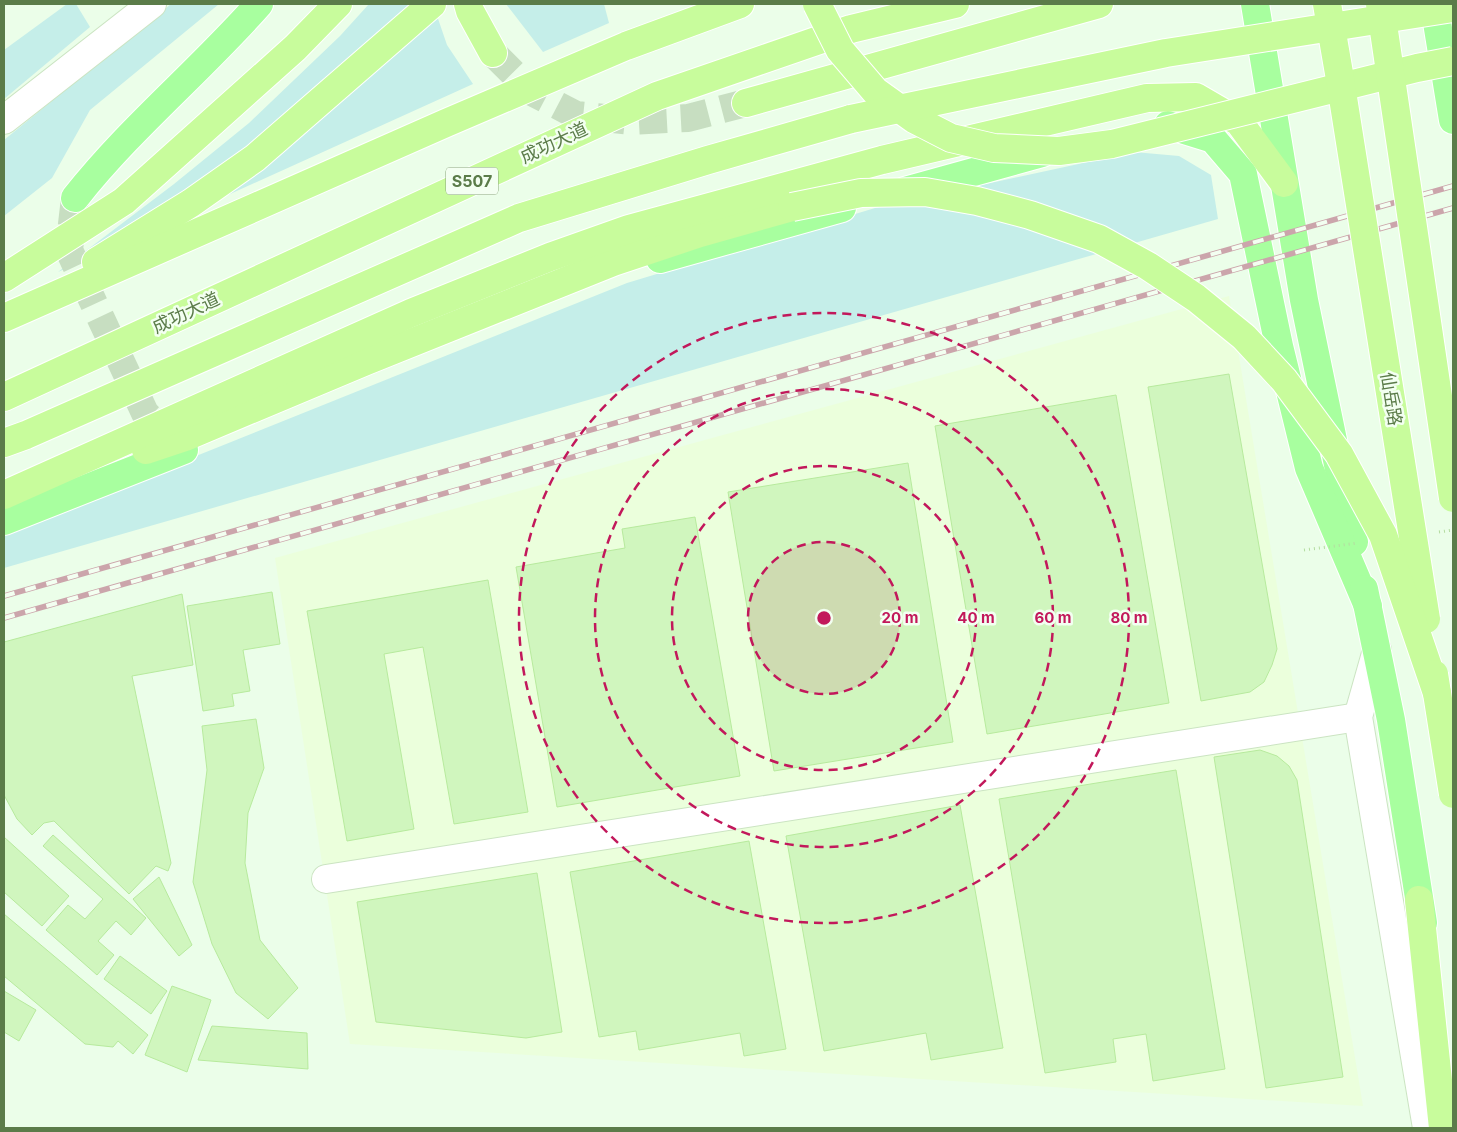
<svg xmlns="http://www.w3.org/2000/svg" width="1457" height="1132" viewBox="0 0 1457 1132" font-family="Inter,'Noto Sans SC',sans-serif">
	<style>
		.commercial { fill: #ebffdc }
		.green { fill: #c5eee9 }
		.building { fill: #d0f6be; stroke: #b7ea9d }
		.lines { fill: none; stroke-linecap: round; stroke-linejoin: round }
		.major-tunnel { stroke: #c7dec1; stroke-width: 28; stroke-dasharray: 28 14; stroke-linecap: butt }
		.highway-tunnel { stroke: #c7dec1; stroke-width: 28; stroke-dasharray: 28 14; stroke-linecap: butt }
		.minor-casing { stroke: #cbe4c2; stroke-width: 30 }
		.major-casing { stroke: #fff; stroke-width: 30 }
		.highway-casing { stroke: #fff; stroke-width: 30 }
		.minor { stroke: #fff; stroke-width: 28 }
		.major { stroke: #a8ff9f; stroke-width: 28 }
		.highway { stroke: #c8fc9c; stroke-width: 28 }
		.rail-casing { stroke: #cba5ab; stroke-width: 5.5 }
		.rail { stroke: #f3fff1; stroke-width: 4; stroke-dasharray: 11; stroke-linecap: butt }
		.highway-bridge-casing { stroke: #fff; stroke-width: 30; stroke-linecap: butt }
		.path-bridge { stroke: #b4dca0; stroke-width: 3; stroke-dasharray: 1 4; stroke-linecap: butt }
		.highway-bridge { stroke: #c8fc9c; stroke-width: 28 }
		.ring { fill: none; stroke: #c2185b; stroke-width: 2.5; stroke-dasharray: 9 6 }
		.labels { text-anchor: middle; stroke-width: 5; stroke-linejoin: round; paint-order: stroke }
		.shield { fill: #f3fff1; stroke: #89a37b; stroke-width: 1 }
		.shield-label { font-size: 16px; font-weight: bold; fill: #5b7c49 }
		.street-label { font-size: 18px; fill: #5b7c49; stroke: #f3fff1 }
		.centre { fill: #c2185b; stroke: #f3fff1; stroke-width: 2.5 }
		.ring-label { font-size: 15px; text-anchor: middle; font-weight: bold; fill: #c2185b; stroke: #f3fff1; stroke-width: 5; stroke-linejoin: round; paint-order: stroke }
	</style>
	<rect width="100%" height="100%" fill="#ebfee9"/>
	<path class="commercial" d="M1229 296 1363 1106 350 1044 275 558Z"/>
	<g class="green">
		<path d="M67 4H76L90 27 4 99V50Z"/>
		<path d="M171 4H219L90 110 52 178 4 216V140Z"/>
		<path d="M369 4H433L447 45 473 84 58 272 174 184 249 123 340 36Z"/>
		<path d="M506 4H604L609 23 543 52Z"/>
		<path d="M1134 152 1179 156 1211 175 1218 219 4 568V533L627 283 875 208Z"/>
	</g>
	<g class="building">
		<path d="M1229 374 1277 649 1272 665 1264 682 1250 692 1201 701 1148 387Z"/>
		<path d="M1116 395 1169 703 987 734 935 426Z"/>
		<path d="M908 463 953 742 774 771 728 492Z"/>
		<path d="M695 517 740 776 557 807 516 567 625 548 622 529Z"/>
		<path d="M488 580 528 812 454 824 423 647 384 654 414 829 347 841 307 611Z"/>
		<path d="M272 592 280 644 243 650 250 691 232 694 234 706 203 711 187 606Z"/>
		<path d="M182 594 193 665 132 676 171 863 168 871 156 866 129 894 54 821 44 823 32 835 17 819 4 795V642Z"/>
		<path d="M256 719 264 768 248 813 245 863 260 940 298 988 268 1019 236 993 212 944 193 882 207 770 202 726Z"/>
		<path d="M1260 750 1277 756 1289 766 1297 780 1343 1077 1266 1088 1214 757Z"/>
		<path d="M1176 770 1225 1069 1153 1081 1146 1034 1113 1039 1116 1062 1045 1073 999 799Z"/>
		<path d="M960 805 1003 1048 931 1060 926 1033 824 1051 786 836Z"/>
		<path d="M53 835 146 918 131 935 116 921 98 941 114 955 97 975 46 930 68 905 85 919 103 899 43 846Z"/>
		<path d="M4 837 69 896 42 926 4 892Z"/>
		<path d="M749 841 786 1049 744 1056 740 1033 639 1050 636 1031 599 1037 570 872Z"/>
		<path d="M537 873 562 1032 526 1038 376 1022 357 902Z"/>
		<path d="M159 877 192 945 179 956 133 899Z"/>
		<path d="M4 914 148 1035 133 1054 118 1041 113 1047 85 1044 4 976Z"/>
		<path d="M120 956 167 991 151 1014 104 979Z"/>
		<path d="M172 986 211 1000 187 1072 145 1055Z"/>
		<path d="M4 991 36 1010 19 1041 4 1032Z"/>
		<path d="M212 1026 307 1033 308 1069 198 1060Z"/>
	</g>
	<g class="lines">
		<path class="major-tunnel" d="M75 198 69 250 145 413 168 436 177 438"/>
		<path class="highway-tunnel" d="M493 53 532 92 576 115 632 121 688 118 746 103"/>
		<g class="minor-casing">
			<g id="minor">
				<path d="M4 120 152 4"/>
				<path d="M1377 650 1358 717 1427 1128"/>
				<path d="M326 879 1358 717"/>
			</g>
		</g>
		<g class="major-casing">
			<g id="major">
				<path d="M1255 4 1304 300 1354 542"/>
				<path d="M1434 4 1453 120"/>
				<path d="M1168 125 1213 139 1243 174 1279 346 1309 468 1368 606"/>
				<path d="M905 191 1042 153"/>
				<path d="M75 198C130 128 200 71 259 4"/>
				<path d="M660 259 842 208"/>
				<path d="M4 521 184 450"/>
				<path d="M1364 589 1391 720 1423 923"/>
			</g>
		</g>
		<g class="highway-casing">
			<g id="highway">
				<path d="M468 4 470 11 493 53"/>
				<path d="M746 103 1099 4"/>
				<path d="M96 262 191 203 255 158 432 4"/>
				<path d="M4 278 124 201 295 48 338 4"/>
				<path d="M4 318 446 123 626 46 740 4"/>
				<path d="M4 397 657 96 851 29 955 4"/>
				<path d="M4 443 26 435 519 218 708 160 851 119"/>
				<path d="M146 450 185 437 366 361 613 262 700 233 792 207"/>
				<path d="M4 495 411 313 550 257 629 229 882 160 1147 98 1196 97 1239 122 1284 183"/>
				<path d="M1419 900 1443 1128"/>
			</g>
		</g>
		<use href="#minor" class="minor"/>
		<use href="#major" class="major"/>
		<use href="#highway" class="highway"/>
		<g class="rail-casing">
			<g id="rail">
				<path d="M4 596 1453 186"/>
				<path d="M4 618 1453 208"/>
			</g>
		</g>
		<use href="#rail" class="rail"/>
		<g class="highway-bridge-casing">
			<g id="highway-bridge">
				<path d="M817 4 840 50 875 91 914 119 951 138 994 148 1059 151 1112 144 1417 68 1453 61"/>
				<path d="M1327 4 1340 79 1426 619"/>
				<path d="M1380 4 1453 498"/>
				<path d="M851 119 1166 53 1453 8"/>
				<path d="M792 207 861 193 925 192 977 201 1030 215 1099 239 1148 266 1196 298 1244 337 1284 380 1339 454 1383 535 1437 693"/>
				<path d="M1434 674 1453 794"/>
			</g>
		</g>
		<g class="path-bridge">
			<path d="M1439 532 1453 530"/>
			<path d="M1304 550 1358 543"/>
		</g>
		<use href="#highway-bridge" class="highway-bridge"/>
	</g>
	<circle cx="824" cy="618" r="76" fill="#c2185b" fill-opacity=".12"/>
	<g class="ring">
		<circle cx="824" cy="618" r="76"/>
		<circle cx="824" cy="618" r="152"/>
		<circle cx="824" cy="618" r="229"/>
		<circle cx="824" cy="618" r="305"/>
	</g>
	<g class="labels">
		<rect class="shield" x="446" y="167.5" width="52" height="27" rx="4"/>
		<g class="shield-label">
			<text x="472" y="187">S507</text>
		</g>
		<g class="street-label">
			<text transform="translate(554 143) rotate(-25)" y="6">成功大道</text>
			<text transform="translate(186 313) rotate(-25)" y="6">成功大道</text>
			<text transform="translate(1391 399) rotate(81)" y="6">仙岳路</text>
		</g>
	</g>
	<circle cx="824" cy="618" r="8" class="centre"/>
	<g class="ring-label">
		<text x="900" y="623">20 m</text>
		<text x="976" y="623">40 m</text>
		<text x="1053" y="623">60 m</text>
		<text x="1129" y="623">80 m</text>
	</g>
	<rect width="1457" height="1132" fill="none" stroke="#5b7c49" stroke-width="10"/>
</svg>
